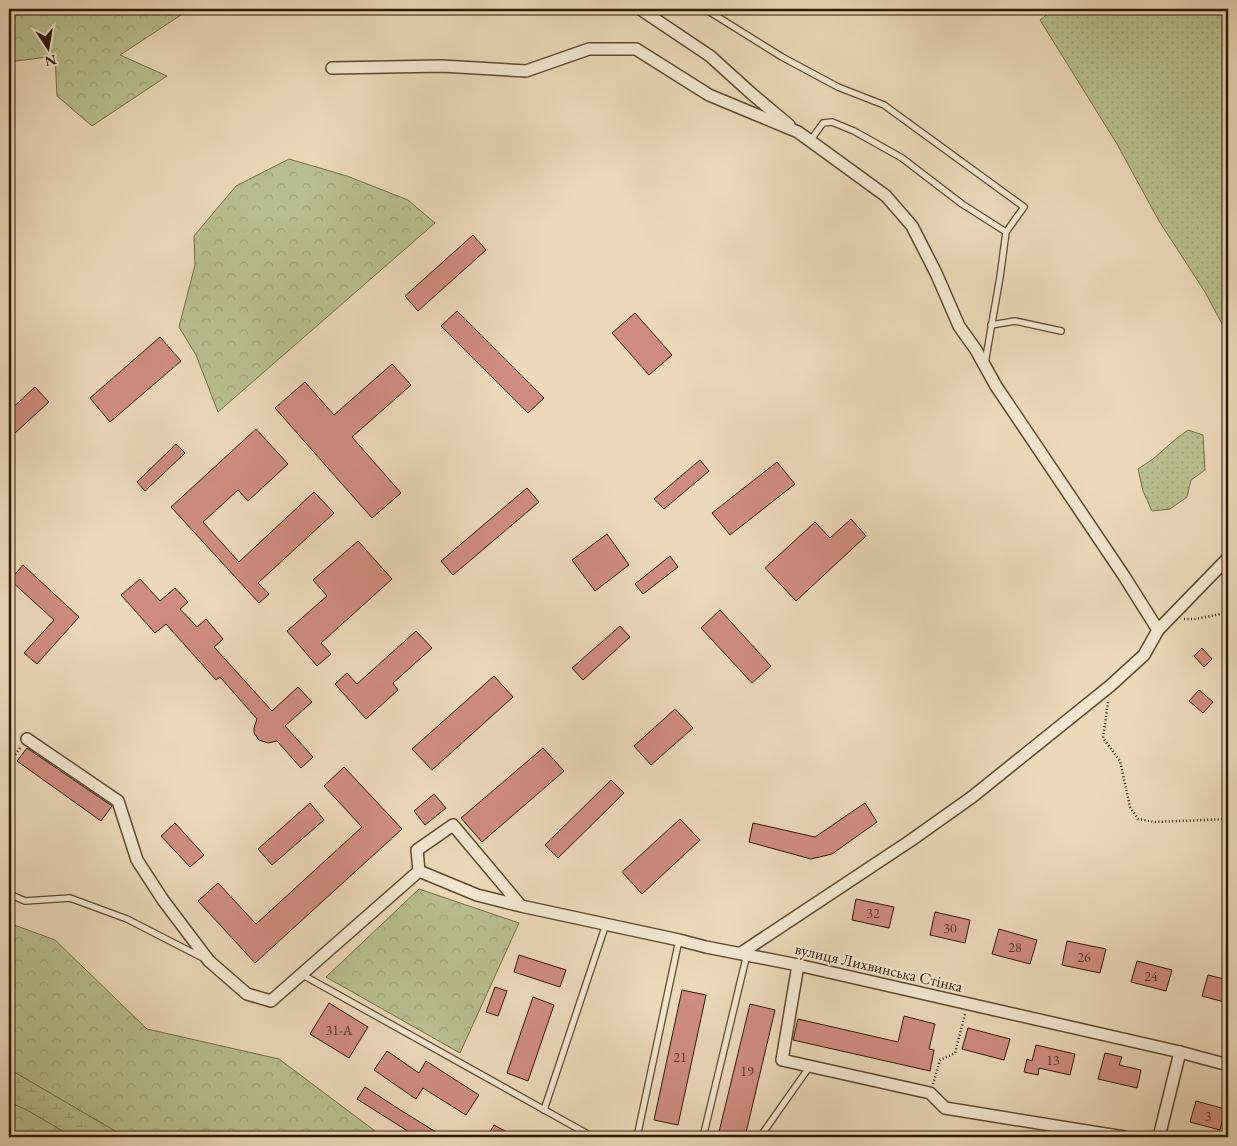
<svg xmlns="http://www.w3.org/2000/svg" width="1237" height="1146" viewBox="0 0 1237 1146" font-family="'EB Garamond',serif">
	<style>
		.green { fill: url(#green-dots); stroke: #736c48 }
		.forest { fill: url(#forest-crowns); stroke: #736c48 }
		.wetland { fill: url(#wetland-marsh); stroke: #736c48 }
		.building { fill: #d08d7f; stroke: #2e1903 }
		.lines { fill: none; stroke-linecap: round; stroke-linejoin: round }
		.lane-casing { stroke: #5d4930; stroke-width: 8 }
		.street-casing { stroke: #5d4930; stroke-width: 14 }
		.path { stroke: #2e1903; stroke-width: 2.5; stroke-dasharray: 1 2.5; stroke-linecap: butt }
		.lane { stroke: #f2e6d1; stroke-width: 5.5 }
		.street { stroke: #f2e6d1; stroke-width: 11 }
		.labels { text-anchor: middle; stroke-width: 4; stroke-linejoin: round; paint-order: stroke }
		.number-label { font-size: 14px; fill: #563622 }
		.street-label { font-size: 16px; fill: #2e1903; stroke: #f2e6d1 }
	</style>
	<defs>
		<pattern id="green-dots" width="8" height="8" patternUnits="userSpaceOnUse" patternTransform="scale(1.25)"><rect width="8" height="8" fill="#b8bf8e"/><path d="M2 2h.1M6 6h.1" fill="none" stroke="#9ea479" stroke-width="1.8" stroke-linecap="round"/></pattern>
		<pattern id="forest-crowns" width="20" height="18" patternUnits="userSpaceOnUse" patternTransform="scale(1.25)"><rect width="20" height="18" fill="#b8bf8e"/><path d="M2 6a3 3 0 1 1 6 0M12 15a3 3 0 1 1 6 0" fill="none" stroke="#9ea479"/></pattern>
		<pattern id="wetland-marsh" width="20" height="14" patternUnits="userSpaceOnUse" patternTransform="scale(1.25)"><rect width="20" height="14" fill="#b8bf8e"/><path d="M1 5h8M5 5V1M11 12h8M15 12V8" fill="none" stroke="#9ea479"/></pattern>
	</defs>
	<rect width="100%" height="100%" fill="#ebd9b8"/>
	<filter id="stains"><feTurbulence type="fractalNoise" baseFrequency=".004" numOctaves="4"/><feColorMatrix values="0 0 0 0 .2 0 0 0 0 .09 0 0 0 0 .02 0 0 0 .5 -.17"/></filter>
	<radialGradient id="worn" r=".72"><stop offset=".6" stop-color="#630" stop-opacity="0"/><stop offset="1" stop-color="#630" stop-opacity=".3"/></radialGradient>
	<g class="green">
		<path d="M1054 9H1228V335L1205 292 1159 221 1117 144 1040 20Z"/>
		<path d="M1188 430 1203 435 1205 470 1191 480 1187 497 1170 509 1152 511 1143 491 1138 469 1153 459 1177 438Z"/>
	</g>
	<g class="forest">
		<path d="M9 9H181V15L120 55 167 76 92 126 57 96 55 56 9 62Z"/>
		<path d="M289 159 347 176 408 200 435 223 218 412 196 355 179 327 195 265 194 236 236 186Z"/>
		<path d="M419 889 519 923 460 1053 326 977Z"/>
		<path d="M9 923 55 940 147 1029 279 1059 383 1137H128L115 1131 9 1069Z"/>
		<path d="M9 1102 27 1110 73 1137H9Z"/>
	</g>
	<path class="wetland" d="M9 1069 115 1131 128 1137H73L27 1110 9 1102Z"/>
	<g class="building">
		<path d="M473 235 486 250 418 311 405 296Z"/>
		<path d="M457 311 544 398 528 413 441 326Z"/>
		<path d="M635 313 672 355 649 375 612 333Z"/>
		<path d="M160 337 181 361 110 422 90 398Z"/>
		<path d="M392 364 411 385 352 437 401 493 372 518 275 408 305 382 334 415Z"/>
		<path d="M35 387 49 402 15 433 9 426V411Z"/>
		<path d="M256 429 288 464 248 501 238 490 203 522 239 562 314 492 334 513 258 583 269 594 259 603 171 507Z"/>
		<path d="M176 444 185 453 145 491 137 482Z"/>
		<path d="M700 460 709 471 664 509 654 499Z"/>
		<path d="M777 462 795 484 730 535 712 513Z"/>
		<path d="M527 488 539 502 453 575 441 561Z"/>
		<path d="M851 519 866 536 796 601 765 568 815 522 830 538Z"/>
		<path d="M607 534 629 565 595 591 572 560Z"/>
		<path d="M358 541 392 579 321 643 331 654 317 666 287 631 327 596 313 580Z"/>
		<path d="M670 556 678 567 643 594 635 584Z"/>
		<path d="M23 565 79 617 37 664 24 653 54 620 10 580Z"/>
		<path d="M140 579 160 601 175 588 188 602 180 609 197 627 206 619 223 639 214 647 272 711 298 687 312 702 285 726 313 757 301 768 277 741 268 743 259 740 254 733V728L257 719 220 677 216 680 166 624 155 633 121 595Z"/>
		<path d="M720 610 771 666 752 683 701 628Z"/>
		<path d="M620 626 630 637 583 680 572 668Z"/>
		<path d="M416 631 432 648 393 683 398 690 366 719 335 684 347 673 357 684Z"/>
		<path d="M1202 648 1212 659 1204 667 1194 656Z"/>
		<path d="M494 676 513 697 432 770 412 749Z"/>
		<path d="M1199 690 1213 702 1203 713 1189 701Z"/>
		<path d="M675 709 693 728 651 765 634 746Z"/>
		<path d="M27 748 112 806 101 821 17 761Z"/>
		<path d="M543 748 564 771 482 842 461 818Z"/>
		<path d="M344 767 402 829 255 963 198 901 218 883 256 924 362 827 324 786Z"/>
		<path d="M611 780 624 793 558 858 545 845Z"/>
		<path d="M434 794 446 808 425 825 414 811Z"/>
		<path d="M310 803 324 820 272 865 258 849Z"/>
		<path d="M865 803 877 822 832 854 811 859 749 842 753 823 815 837Z"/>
		<path d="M680 819 700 840 642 894 622 872Z"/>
		<path d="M175 823 204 855 190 867 161 836Z"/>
		<path d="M856 899 894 907 889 928 852 920Z"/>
		<path d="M935 912 970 920 965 943 930 935Z"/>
		<path d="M999 929 1037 940 1030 964 992 954Z"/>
		<path d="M1067 941 1106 949 1100 973 1062 965Z"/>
		<path d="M519 955 566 970 560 987 514 972Z"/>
		<path d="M1137 961 1172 970 1166 991 1131 982Z"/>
		<path d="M1208 975 1228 980V1003L1202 996Z"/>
		<path d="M495 987 507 991 498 1016 486 1012Z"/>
		<path d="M682 990 706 995 678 1125 654 1120Z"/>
		<path d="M533 997 554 1005 528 1081 507 1073Z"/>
		<path d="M329 1003 368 1027 349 1058 310 1034Z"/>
		<path d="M750 1004 775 1010 745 1137H740L719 1132Z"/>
		<path d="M904 1016 935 1024 929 1049 934 1050 930 1071 793 1040 798 1019 898 1042Z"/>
		<path d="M968 1028 1010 1039 1004 1060 962 1049Z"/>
		<path d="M1036 1045 1075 1054 1070 1075 1039 1068 1038 1075 1024 1072 1027 1059 1032 1061Z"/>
		<path d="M387 1051 419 1073 426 1061 479 1095 466 1115 423 1088 416 1099 374 1070Z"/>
		<path d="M1105 1053 1122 1057 1119 1065 1141 1070 1137 1088 1098 1079Z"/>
		<path d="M365 1087 402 1111 444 1137H417L357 1099Z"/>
		<path d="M1196 1101 1225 1109 1220 1130 1190 1122Z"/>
		<path d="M494 1125 516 1137H487Z"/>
	</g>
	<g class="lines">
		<g class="lane-casing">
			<g id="lane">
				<path d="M705 9 782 57 838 87 884 105 1024 207 1006 232 1000 277 985 363"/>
				<path d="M810 141 823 123 832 122 854 131 902 158 962 204 1006 232"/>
				<path d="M991 325 1015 321 1061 331"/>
				<path d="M9 894 25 901 70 898 127 919 205 959"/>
				<path d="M301 974 593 1137"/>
				<path d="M544 1110 606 924"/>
				<path d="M637 1137 679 940"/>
				<path d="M709 1137 704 1133 747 954"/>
				<path d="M760 1137 810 1066"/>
			</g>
		</g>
		<g class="street-casing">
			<g id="street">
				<path d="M640 9 710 56 752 94 789 125"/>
				<path d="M332 68 442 66 526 71 589 49H636L709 95 798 132 886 196 912 226 936 273 959 326 976 350 996 386 1124 576 1158 630"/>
				<path d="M27 739 118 801 137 860 163 900 209 961 247 994 271 1001 419 871"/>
				<path d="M521 906 477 895 419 871 417 850 453 825 521 906 679 940 706 947 798 965 1180 1052 1228 1065"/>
				<path d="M741 953 910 841 972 797 1110 686 1144 655 1158 630 1228 558"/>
				<path d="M798 965 782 1060 930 1093 945 1108 1124 1137"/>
				<path d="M1159 1137 1180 1052"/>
			</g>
		</g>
		<g class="path">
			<path d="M1184 619H1195L1226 613 1228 615"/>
			<path d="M1108 702 1103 738 1120 761 1130 807 1138 819 1155 822 1228 819"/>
			<path d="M9 763 20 748"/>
			<path d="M933 1084 940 1060 955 1053 965 1014"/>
		</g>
		<use href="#lane" class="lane"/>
		<use href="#street" class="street"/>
	</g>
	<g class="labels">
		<g class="number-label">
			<text x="873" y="918">32</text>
			<text x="950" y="933">30</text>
			<text x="1015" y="952">28</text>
			<text x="1084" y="962">26</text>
			<text x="1151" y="981">24</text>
			<text x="339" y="1035">31-А</text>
			<text x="680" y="1062">21</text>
			<text x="1053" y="1065">13</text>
			<text x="747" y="1076">19</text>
			<text x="1208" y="1121">3</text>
		</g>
		<g class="street-label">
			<text transform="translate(879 967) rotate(13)" y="6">вулиця Лихвинська Стінка</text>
		</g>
	</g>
	<rect width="1237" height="1146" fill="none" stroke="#ebd9b8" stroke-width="30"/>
	<rect x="10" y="10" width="1217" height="1126" fill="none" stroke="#2e1903" stroke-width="2.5"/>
	<rect x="15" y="15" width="1207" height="1116" fill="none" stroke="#2e1903"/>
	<g transform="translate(48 48) rotate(168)" stroke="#f2e6d1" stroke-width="4" paint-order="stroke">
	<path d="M0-4L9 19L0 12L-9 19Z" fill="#2e1903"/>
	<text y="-8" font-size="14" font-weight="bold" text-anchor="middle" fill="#2e1903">N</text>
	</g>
	<rect width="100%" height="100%" filter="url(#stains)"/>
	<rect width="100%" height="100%" fill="url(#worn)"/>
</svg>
